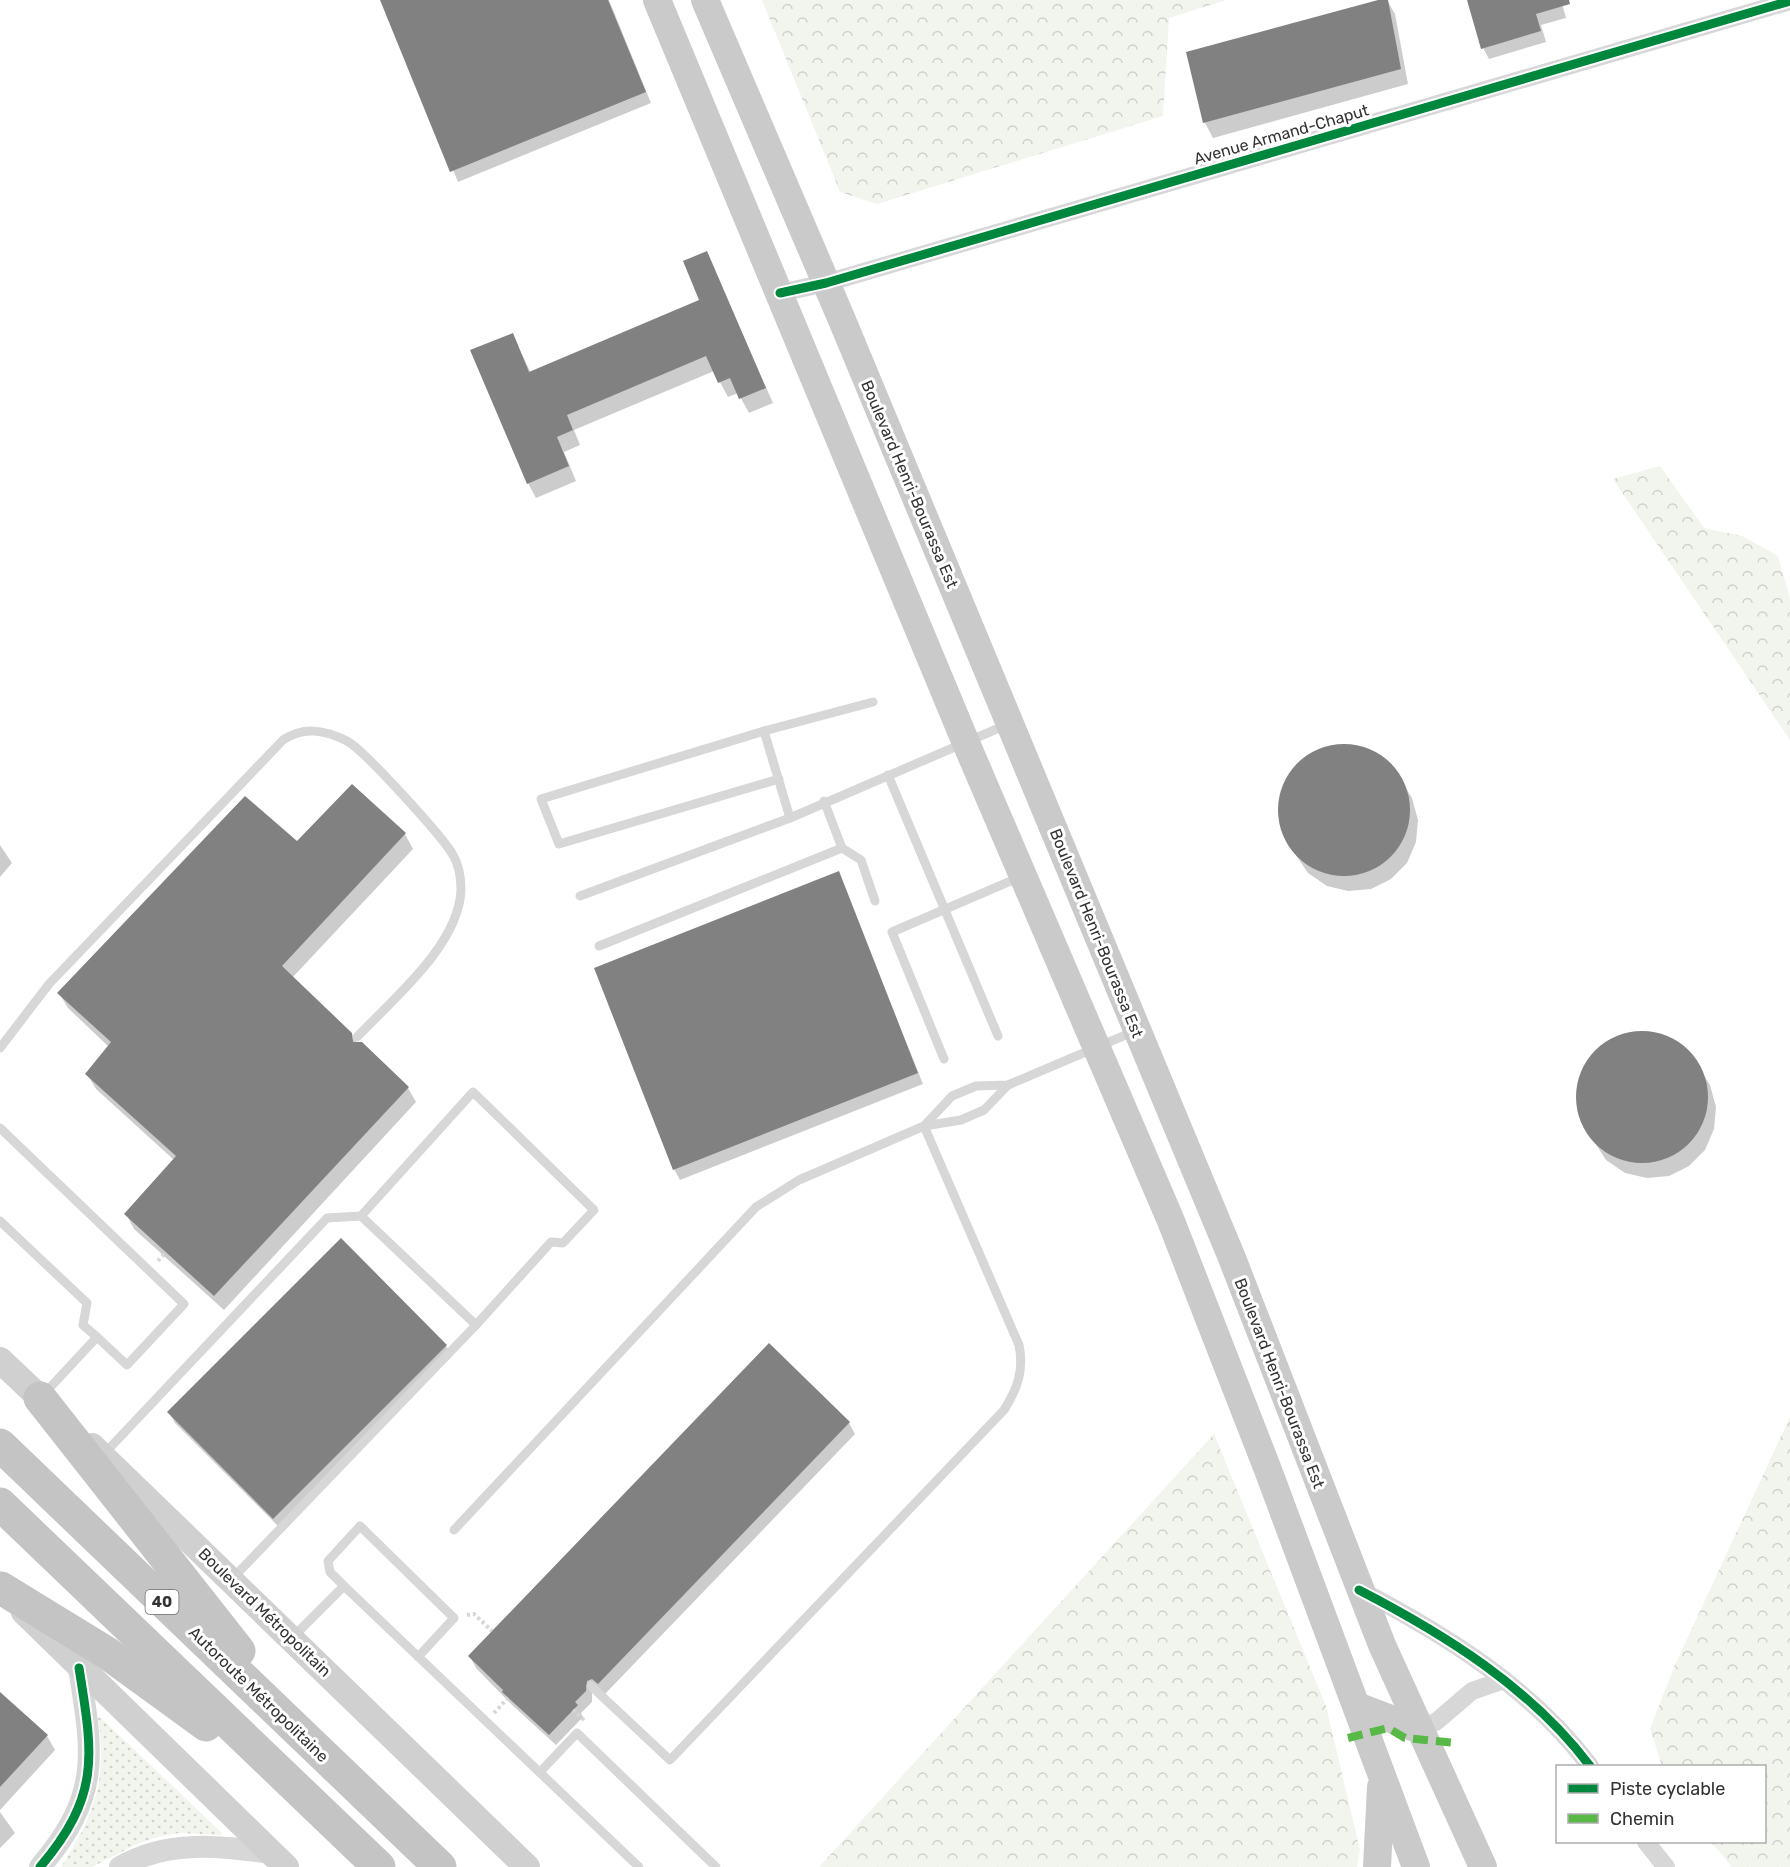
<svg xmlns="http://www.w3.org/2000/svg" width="1790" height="1867" viewBox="0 0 1790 1867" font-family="Rubik,sans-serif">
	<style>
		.grass { fill: url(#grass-dots) }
		.forest { fill: url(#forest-crowns) }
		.shadow { fill: #0003 }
		.building { fill: #818181 }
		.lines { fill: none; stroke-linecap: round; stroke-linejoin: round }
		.path { stroke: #d6d6d6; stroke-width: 4; stroke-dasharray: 3 3; stroke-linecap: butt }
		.service { stroke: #d7d7d7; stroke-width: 9 }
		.minor { stroke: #d7d7d7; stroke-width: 18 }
		.tertiary { stroke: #d7d7d7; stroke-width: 22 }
		.secondary { stroke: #d0d0d0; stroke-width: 26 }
		.primary { stroke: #cacaca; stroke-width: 28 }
		.motorway { stroke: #c4c4c4; stroke-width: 33 }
		.quiet { stroke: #58b947; stroke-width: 8; stroke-dasharray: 15 8; stroke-linecap: butt }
		.cycleway-casing { stroke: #fff; stroke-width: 13 }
		.cycleway { stroke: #00873e; stroke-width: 9 }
		.labels { text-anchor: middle; stroke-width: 6; stroke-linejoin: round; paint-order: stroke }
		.shield { fill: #fff; stroke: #707070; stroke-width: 1.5 }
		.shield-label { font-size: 15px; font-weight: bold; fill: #333 }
		.street-label { font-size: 16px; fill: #333; stroke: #fff }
	</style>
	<defs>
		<pattern id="grass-dots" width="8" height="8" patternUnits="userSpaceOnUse" patternTransform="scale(1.5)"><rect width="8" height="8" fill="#f1f5ed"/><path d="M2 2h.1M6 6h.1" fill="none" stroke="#cfd2cc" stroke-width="1.8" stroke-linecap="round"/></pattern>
		<pattern id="forest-crowns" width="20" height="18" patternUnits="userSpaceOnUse" patternTransform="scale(1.5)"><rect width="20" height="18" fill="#f1f5ed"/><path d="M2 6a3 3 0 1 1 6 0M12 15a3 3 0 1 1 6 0" fill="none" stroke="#cfd2cc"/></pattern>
	</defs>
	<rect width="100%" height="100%" fill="#fff"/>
	<path class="grass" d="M100 1717 222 1833 221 1835 179 1833 158 1837 139 1843 92 1867H61C94 1817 108 1778 98 1718Z"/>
	<g class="forest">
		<path d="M762 0H1226L1169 18 1163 116 877 204 840 192Z"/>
		<path d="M1660 466 1704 528 1742 536 1778 556 1790 598V740L1613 479Z"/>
		<path d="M1790 1417V1867H1732L1711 1842H1764V1766H1662L1650 1729 1674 1667Z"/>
		<path d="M1214 1434 1326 1706 1360 1850 1357 1867H819Z"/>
	</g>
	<g class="shadow">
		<path d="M382 0H609L651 103 458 182Z"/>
		<path d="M1383 0H1387L1395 14 1408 84 1213 138 1205 123 1188 53Z"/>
		<path d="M1469 0H1561L1566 18 1541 25 1546 42 1489 59 1483 48Z"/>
		<path d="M706 253 773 403 749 413 738 393 728 397 714 371 574 430 580 445 564 452 576 481 536 498 528 483 512 334 531 373 701 301Z"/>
		<path d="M1339 745 1358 747 1376 754 1392 766 1412 798 1418 820 1416 842 1407 863 1391 879 1371 889 1348 891 1327 886 1308 873 1285 839 1279 817 1281 795 1290 774 1303 760 1320 750Z"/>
		<path d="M405 834 413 849 292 978 351 1033 357 1044 408 1088 416 1102 224 1310 134 1229 126 1214 174 1160 96 1089 87 1074 109 1047 68 1008 59 993 297 843Z"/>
		<path d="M0 845 12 863 0 877Z"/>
		<path d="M838 873 923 1084 680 1180 674 1169Z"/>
		<path d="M1637 1032 1656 1033 1674 1040 1690 1053 1710 1085 1716 1107 1714 1129 1705 1150 1689 1166 1669 1176 1647 1178 1625 1173 1606 1160 1584 1126 1577 1104 1578 1082 1588 1061 1601 1046 1618 1036Z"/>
		<path d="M446 1346 452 1356 280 1528 175 1423 169 1412Z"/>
		<path d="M849 1423 855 1434 605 1694 592 1692V1702L581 1713 583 1717 556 1745 510 1703 476 1668 470 1657Z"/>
		<path d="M0 1694 47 1736 55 1750 0 1810Z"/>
		<path d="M0 1812 15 1833 0 1848Z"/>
	</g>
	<g class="building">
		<path d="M380 0H608L646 92 450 172Z"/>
		<path d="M1378 0H1388L1401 69 1203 123 1186 52Z"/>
		<path d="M1467 0H1569L1570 4 1536 14 1541 31 1481 49Z"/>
		<path d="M707 251 766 388 739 399 730 378 718 383 706 356 567 415 573 430 557 437 569 466 527 484 470 350 513 333 529 372 699 300 683 261Z"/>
		<circle cx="1344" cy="810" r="66"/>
		<path d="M352 784 406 833 282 966 352 1033 353 1042H362L409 1087 214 1296 124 1214 176 1156 85 1074 111 1042 57 993 245 796 297 841Z"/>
		<path d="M839 871 918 1073 673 1170 594 968Z"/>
		<circle cx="1642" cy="1097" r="66"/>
		<path d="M341 1238 447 1345 273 1519 167 1412Z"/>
		<path d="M769 1343 850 1422 598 1684 592 1679 587 1681 586 1691 575 1702 578 1705 549 1735 502 1692 503 1690 468 1656Z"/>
		<path d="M0 1692 48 1735 0 1787Z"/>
	</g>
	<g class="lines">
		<g class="path">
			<path d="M158 1261 166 1252"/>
			<path d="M467 1615 474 1614 492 1631"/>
			<path d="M573 1710 585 1721"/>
			<path d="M494 1713 508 1698"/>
		</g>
		<g class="service">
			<path d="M764 731 873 702"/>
			<path d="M888 775 998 1036"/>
			<path d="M779 779 559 844 541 799 764 731 790 818"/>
			<path d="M842 848 861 860 875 901"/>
			<path d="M580 896 790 818 1006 725"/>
			<path d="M599 946 842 848 824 801"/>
			<path d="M0 1048 49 984 283 740C304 726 325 730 347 741 364 750 443 837 453 855 459 865 461 878 461 890 459 945 392 1000 357 1037"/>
			<path d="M944 1059 892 932 1020 877"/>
			<path d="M924 1126 952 1096 976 1086 1008 1085 1135 1031"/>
			<path d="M0 1128 184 1304 127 1365 97 1337 44 1394"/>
			<path d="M361 1216 473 1092 594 1210 563 1243 551 1242 476 1325"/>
			<path d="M0 1221 87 1303 83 1325 97 1337"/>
			<path d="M103 1455 327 1218 361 1216 476 1325 232 1579"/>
			<path d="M454 1530 756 1207 799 1180 924 1126 961 1120 984 1110 1008 1085"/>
			<path d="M292 1638 344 1586"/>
			<path d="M418 1657 454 1618 360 1526 328 1561 330 1572 344 1586 639 1867"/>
			<path d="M591 1686 670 1760 1004 1410C1018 1388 1024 1370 1019 1345L924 1126"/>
			<path d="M540 1772 577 1733 716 1867"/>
		</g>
		<g class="minor">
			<path d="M780 293 826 283 1790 1"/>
			<path d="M1360 1590C1446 1635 1531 1688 1590 1766"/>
			<path d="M1420 1730 1437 1721 1472 1691 1504 1680"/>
			<path d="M1646 1842 1666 1867"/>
		</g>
		<g class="tertiary">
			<path d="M40 1867C101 1795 93 1755 79 1668"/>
			<path d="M120 1867C168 1839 219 1846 271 1853"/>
		</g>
		<g class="secondary">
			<path d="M0 1360 54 1411"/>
			<path d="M92 1446 527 1867"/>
			<path d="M24 1612 286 1867"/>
		</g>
		<g class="primary">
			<path d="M657 0 966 743 1171 1221 1268 1470 1416 1867"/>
			<path d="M705 0 842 320 1232 1258 1382 1645 1483 1867"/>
			<path d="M1357 1706 1420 1730"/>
			<path d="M1377 1867 1381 1787"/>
		</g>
		<g class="motorway">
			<path d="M40 1398 239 1651"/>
			<path d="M0 1445 440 1867"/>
			<path d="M0 1504 379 1867"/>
			<path d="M1 1588 107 1653 206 1725"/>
		</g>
		<path class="quiet" d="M1348 1738 1388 1728 1405 1738 1456 1743"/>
		<g class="cycleway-casing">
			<g id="cycleway">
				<path d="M780 293 826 283 1790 1"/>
				<path d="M1359 1590C1446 1635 1531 1688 1590 1766"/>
				<path d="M40 1867C101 1795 93 1755 79 1668"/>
			</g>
		</g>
		<use href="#cycleway" class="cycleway"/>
	</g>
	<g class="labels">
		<rect class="shield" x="145.5" y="1590" width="33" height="24" rx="4.5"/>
		<g class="shield-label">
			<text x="162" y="1607">40</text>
		</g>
		<g class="street-label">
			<text transform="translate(1281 134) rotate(-16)" y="6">Avenue Armand-Chaput</text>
			<text transform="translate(910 484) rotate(67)" y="6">Boulevard Henri-Bourassa Est</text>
			<text transform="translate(1097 933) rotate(68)" y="6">Boulevard Henri-Bourassa Est</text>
			<text transform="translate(1280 1383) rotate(69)" y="6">Boulevard Henri-Bourassa Est</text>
			<text transform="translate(265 1612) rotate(44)" y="6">Boulevard Métropolitain</text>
			<text transform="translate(259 1694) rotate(44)" y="6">Autoroute Métropolitaine</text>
		</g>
	</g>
	<rect x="1556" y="1765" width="210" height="78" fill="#ffffff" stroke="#adadad" stroke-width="1.5"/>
	<rect x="1568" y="1784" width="30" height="9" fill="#00873e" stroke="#adadad" stroke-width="1.5"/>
	<text x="1610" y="1795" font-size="18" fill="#333333">Piste cyclable</text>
	<rect x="1568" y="1814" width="30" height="9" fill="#58b947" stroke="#adadad" stroke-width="1.5"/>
	<text x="1610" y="1825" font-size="18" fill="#333333">Chemin</text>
</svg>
